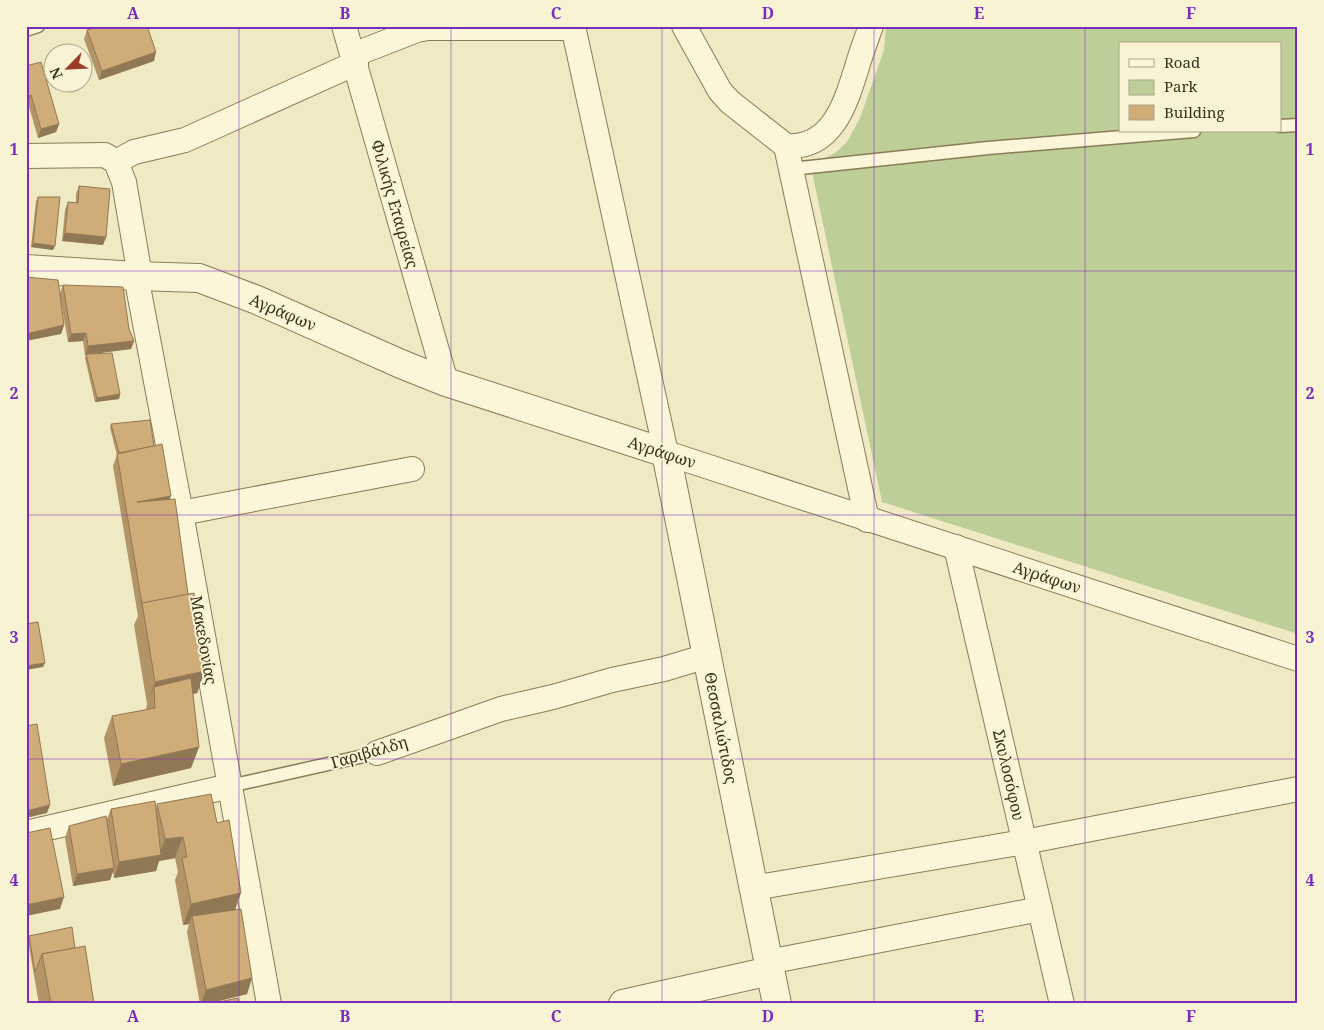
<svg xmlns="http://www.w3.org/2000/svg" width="1324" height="1030" viewBox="0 0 1324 1030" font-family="'Noto Serif',serif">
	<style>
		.green { fill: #bece97; fill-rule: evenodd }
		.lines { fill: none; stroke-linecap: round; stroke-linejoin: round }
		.service-casing { stroke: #8a7c59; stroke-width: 15 }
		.minor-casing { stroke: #8a7c59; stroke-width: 26 }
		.tertiary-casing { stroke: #8a7c59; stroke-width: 30 }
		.service { stroke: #faf6d7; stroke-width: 12 }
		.minor { stroke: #faf6d7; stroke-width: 24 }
		.tertiary { stroke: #faf6d7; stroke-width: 28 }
		.wall { fill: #b29467 }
		.shaded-wall { fill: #917854 }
		.building { fill: #cfac78; stroke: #917854 }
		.grid { fill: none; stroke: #7b2cbf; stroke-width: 1; stroke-opacity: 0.55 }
		.labels { text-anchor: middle; stroke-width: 4; stroke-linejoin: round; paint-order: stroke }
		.street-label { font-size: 16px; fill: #3a311e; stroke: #f7f3d3 }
		.neatline { fill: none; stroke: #7b2cbf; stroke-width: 2 }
		.grid-label { font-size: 16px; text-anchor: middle; font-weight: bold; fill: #7b2cbf }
	</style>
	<rect width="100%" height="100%" fill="#efeac3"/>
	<path class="green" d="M886 26H1298V634L882 502 811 167 821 160 835 153 847 142 860 118 884 50ZM1120 44H1280V131H1120Z"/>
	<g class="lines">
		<g class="service-casing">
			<g id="service">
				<path d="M26 30 38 26"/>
				<path d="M1280 126 1298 125"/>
				<path d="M791 169 988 148 1194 131"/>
				<path d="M230 786 377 753"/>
			</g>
		</g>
		<g class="minor-casing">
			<g id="minor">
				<path d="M344 26 446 382"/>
				<path d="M573 26 666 453C876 523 1087 590 1298 659"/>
				<path d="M684 26 720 91 730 102 786 146C833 149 846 102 857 67 861 53 866 40 871 26"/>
				<path d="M353 55 417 30 428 28H573"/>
				<path d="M786 146 867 520"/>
				<path d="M26 156 105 155 116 162 124 182 140 276"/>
				<path d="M116 162 134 152 185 140 356 63"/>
				<path d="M136 276 181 513 269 1004"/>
				<path d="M181 513 412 469"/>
				<path d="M956 547 1062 1004"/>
				<path d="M377 753 501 709 553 697 612 680 664 669 707 656"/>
				<path d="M26 833 230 786"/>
				<path d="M753 888 1024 842 1298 789"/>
				<path d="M768 962 1040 909"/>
			</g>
		</g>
		<g class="tertiary-casing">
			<g id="tertiary">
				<path d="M26 269 136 276 199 278 257 300 401 364 446 382 666 453 777 1004"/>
				<path d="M623 1004 770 971"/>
			</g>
		</g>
		<use href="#service" class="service"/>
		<use href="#minor" class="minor"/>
		<use href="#tertiary" class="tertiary"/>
	</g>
	<g class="wall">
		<path d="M87 30 154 61 99 80 84 39Z"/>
		<path d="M26 66 59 124 56 132 38 138 28 103Z"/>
		<path d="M79 186 106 237 103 245 62 241 65 210 68 202 76 203V194Z"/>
		<path d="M38 197 53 250 31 247 36 201Z"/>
		<path d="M63 285 129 329 134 341 131 349 89 354 120 394 119 399 95 402 85 358 86 354 85 355 83 341 68 342 60 295 64 325 61 334 60 293Z"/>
		<path d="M111 424 154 446 169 499 188 594 205 671 197 693 193 694 199 747 191 768 113 786 104 738 112 716 146 710 147 704 134 625 138 616 113 466 117 455 110 428Z"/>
		<path d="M211 794 236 909 252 978 247 994 207 1004H200L187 932 189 924 183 925 175 880 178 872 175 858 159 861 156 871 114 878 113 872 110 880 73 886 65 838 69 826 106 821 111 809 156 808 157 804Z"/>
		<path d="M29 936 75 948 94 1004H39L28 941Z"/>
	</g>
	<g class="shaded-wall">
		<path d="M156 52 154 61 99 80 102 71Z"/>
		<path d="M31 95 28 103 26 104V97Z"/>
		<path d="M59 124 56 132 38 138 41 129Z"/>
		<path d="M65 233 106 237 103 245 62 241Z"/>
		<path d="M33 243 55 246 53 250 31 247Z"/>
		<path d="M64 325 61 334 26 341V334Z"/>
		<path d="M86 333 83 341 68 342 71 334Z"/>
		<path d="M134 341 131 349 85 355 88 346Z"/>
		<path d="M120 394 119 399 95 402 97 398Z"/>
		<path d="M171 496 166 508 137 502Z"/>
		<path d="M45 663 43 667 26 670V666Z"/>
		<path d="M205 671 197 693 155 702 154 687 147 704 155 682Z"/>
		<path d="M199 747 191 768 113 786 121 764Z"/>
		<path d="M50 805 47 813 26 818V811Z"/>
		<path d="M183 837 175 858 159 861 156 871 114 878 119 862 159 856 165 839Z"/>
		<path d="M114 868 110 880 73 886 77 874Z"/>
		<path d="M241 893 233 915 192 916 189 924 183 925 191 904Z"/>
		<path d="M64 897 60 909 26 916V905Z"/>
		<path d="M252 978 247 994 207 1004H201L206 990Z"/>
	</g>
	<g class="building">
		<path d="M100 26H147L156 52 102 71 87 30Z"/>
		<path d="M41 62 59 124 41 129 31 95 26 97V66Z"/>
		<path d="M79 186 110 189 106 237 65 233 68 202 78 203Z"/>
		<path d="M38 197H60L55 246 33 243Z"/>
		<path d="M26 277 58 280 64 325 26 334Z"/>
		<path d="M63 285 123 287 129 329 134 341 88 346 86 333 71 334Z"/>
		<path d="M112 353 120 394 97 398 86 354Z"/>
		<path d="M150 420 154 446 119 453 111 424Z"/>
		<path d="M162 444 171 496 137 502 175 499 188 594 142 604 117 454Z"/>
		<path d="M194 593 205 671 155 682 142 603Z"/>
		<path d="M38 622 45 663 26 666V624Z"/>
		<path d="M191 678 199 747 121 764 112 716 155 708 154 687Z"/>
		<path d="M37 724 50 805 26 811V726Z"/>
		<path d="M211 794 217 823 229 820 241 893 191 904 182 858 187 857 183 837 165 839 157 804Z"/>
		<path d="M155 801 161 855 119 862 111 809Z"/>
		<path d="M106 816 114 868 77 874 69 826Z"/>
		<path d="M50 828 64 897 26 905V833Z"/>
		<path d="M241 909 252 978 206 990 192 916Z"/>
		<path d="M72 927 75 948 42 954 35 972 29 936Z"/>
		<path d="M85 946 94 1004H51L42 954Z"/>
		<path d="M238 998 239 1004H209Z"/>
	</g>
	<path class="grid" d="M239 26V1004M451 26V1004M662 26V1004M874 26V1004M1085 26V1004M26 271H1298M26 515H1298M26 759H1298"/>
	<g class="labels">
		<g class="street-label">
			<text transform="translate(395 204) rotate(74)" y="6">Φιλικής Εταιρείας</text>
			<text transform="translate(283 312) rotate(23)" y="6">Αγράφων</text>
			<text transform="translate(662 452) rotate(18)" y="6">Αγράφων</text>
			<text transform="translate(1047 577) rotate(18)" y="6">Αγράφων</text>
			<text transform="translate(204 640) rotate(80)" y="6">Μακεδονίας</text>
			<text transform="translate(721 728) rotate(79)" y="6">Θεσσαλιώτιδος</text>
			<text transform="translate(369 752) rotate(-16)" y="6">Γαριβάλδη</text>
			<text transform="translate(1009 775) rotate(77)" y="6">Σκυλοσόφου</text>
		</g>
	</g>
	<rect width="1324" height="1030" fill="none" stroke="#f7f3d3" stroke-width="55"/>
	<rect x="1119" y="42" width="162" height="90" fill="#f7f3d3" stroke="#aba58b"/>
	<rect x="1129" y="59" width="25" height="8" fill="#faf6d7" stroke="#aba58b"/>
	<text x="1164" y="68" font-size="15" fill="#3a311e">Road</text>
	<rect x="1129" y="80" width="25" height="15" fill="#bece97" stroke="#aba58b"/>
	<text x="1164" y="92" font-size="15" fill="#3a311e">Park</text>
	<rect x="1129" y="105" width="25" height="15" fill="#cfac78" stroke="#aba58b"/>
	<text x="1164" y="118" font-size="15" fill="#3a311e">Building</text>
	<g transform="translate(68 68) rotate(246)"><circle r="24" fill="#f7f3d3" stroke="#aba58b"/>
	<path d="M0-4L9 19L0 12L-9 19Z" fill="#9b3c28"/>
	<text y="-8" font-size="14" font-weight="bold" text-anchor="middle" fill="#3a311e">N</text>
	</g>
	<rect x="28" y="28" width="1268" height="974" class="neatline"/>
	<g class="grid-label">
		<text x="133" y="19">A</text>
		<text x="345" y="19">B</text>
		<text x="556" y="19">C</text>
		<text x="768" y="19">D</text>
		<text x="979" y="19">E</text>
		<text x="1191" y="19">F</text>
		<text x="14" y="155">1</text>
		<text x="1310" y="155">1</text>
		<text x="14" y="399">2</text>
		<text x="1310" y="399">2</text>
		<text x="14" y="643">3</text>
		<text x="1310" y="643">3</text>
		<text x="14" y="886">4</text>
		<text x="1310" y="886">4</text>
		<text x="133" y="1022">A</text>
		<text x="345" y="1022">B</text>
		<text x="556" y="1022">C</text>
		<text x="768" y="1022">D</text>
		<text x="979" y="1022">E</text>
		<text x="1191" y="1022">F</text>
	</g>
</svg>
